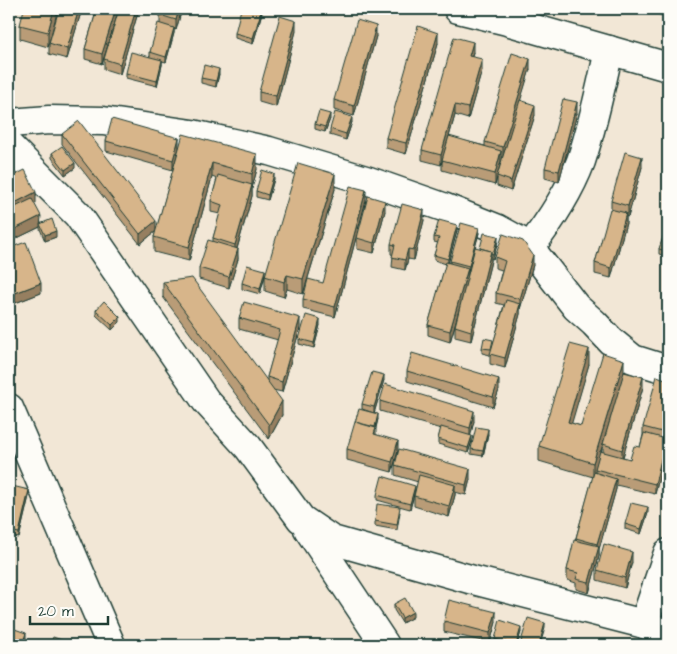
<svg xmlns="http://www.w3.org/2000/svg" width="677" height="654" viewBox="0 0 677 654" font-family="'Architects Daughter',sans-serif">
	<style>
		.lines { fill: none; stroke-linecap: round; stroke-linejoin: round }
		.minor-casing { stroke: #1f3d34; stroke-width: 31 }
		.minor { stroke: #fdfcf7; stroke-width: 28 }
		.wall { fill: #b99c77; stroke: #1f3d34; fill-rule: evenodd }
		.shaded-wall { fill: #967f61; stroke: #1f3d34 }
		.building { fill: #d7b58a; stroke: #1f3d34 }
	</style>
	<rect width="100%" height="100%" fill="#f2e7d6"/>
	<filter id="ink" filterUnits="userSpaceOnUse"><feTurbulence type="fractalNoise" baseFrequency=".02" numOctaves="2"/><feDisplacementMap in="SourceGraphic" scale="10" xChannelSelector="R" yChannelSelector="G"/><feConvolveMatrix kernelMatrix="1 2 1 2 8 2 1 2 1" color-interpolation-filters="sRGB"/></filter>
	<g filter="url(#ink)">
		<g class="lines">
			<g class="minor-casing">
				<g id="minor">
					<path d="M458 9 507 21 668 67"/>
					<path d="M9 123 49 120 103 121 192 134 269 151 369 181 443 207 498 229 518 240 537 257 576 307 594 323 611 341 633 359 668 370"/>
					<path d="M9 146 78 215 206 401 248 447 301 519 332 540 473 580 644 624 668 634"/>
					<path d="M528 250C549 223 569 193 581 161 593 125 601 87 609 50"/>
					<path d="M9 408 111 645"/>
					<path d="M308 529 385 645"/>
					<path d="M644 624 668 553"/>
				</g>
			</g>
			<use href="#minor" class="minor"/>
		</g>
		<g class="wall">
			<path d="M9 9H15L9 37Z"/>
			<path d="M58 9 48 47 20 39V25Z"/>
			<path d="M59 9H82L67 59 49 54V43Z"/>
			<path d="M97 9H139L120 74 104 69V59L118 9 102 64 85 59V49Z"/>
			<path d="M151 9H182L176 30 174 29V33L166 62 162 61V65L157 86 126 78V73L150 56V52L160 24V15L161 11Z"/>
			<path d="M263 9 253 44 235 38V33Z"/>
			<path d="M652 9H668V17L652 13Z"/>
			<path d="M296 31 276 107 259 102V92Z"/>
			<path d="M376 36 354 116 334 110V100Z"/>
			<path d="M438 43 406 154 386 148V138Z"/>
			<path d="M473 52 472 57 482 70 468 119 455 115 449 137 485 146V142L530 69 520 100 535 115 511 191 497 186V178L495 185 442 170V160L441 165 422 160V150Z"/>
			<path d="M219 74 216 87 201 83V78Z"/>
			<path d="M577 113 559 182 545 178V168Z"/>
			<path d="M330 119 325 132 315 129V124Z"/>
			<path d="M352 122 346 140 330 135V129Z"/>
			<path d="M62 134 156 231 173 170 106 151V141L179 147 257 169 252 188V196L237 249 238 259 229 288 199 279V268L213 241V238L220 214 211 212V201L217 179 212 177 189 261 154 252V237L156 231 140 244 62 144Z"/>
			<path d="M52 153 75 168 65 175 52 158Z"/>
			<path d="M642 167 628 217 626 216V223L611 278 595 274V263L611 209V201Z"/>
			<path d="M9 171 10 178 36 203H34L41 223 56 237 45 241 40 229V227L9 242Z"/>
			<path d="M274 179 268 200 256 197V191Z"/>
			<path d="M335 189 303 294 287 289 284 297 265 291V276L260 294 242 289V283L265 275Z"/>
			<path d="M366 200 335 317 303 309V299L323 283Z"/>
			<path d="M385 211 374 253 357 249V238Z"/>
			<path d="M424 220 414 260 408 259 405 270 392 267 393 255 391 254V244Z"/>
			<path d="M668 225V257L659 254V249Z"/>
			<path d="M457 231 448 262 450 263V261L479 233 468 271V274L480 248 498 241 493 259 491 258V261L471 341 455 337V326L457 318 450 342 428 335V325L446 264 434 260V255L438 243 434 242V237Z"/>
			<path d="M9 248 41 293 10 305 9 303Z"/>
			<path d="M495 257 533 265 520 309V314L505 368 490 364V355L482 353V348L493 345 504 305 496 303V293L502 270 495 268Z"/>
			<path d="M163 282 267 381V377L278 340 239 329V318L300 328 282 392 273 390 282 415 269 439 163 297Z"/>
			<path d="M96 310 120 322 112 330 96 315Z"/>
			<path d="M320 325 314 348 299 344V339Z"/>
			<path d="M589 364 571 423 581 426 624 372 643 387 623 457 630 459 640 447 643 435V427L668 380 666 449 655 494 616 485V489L599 549V556L589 593 576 589V583L567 580V570L593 477 539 461V446ZM608 426 603 444V452H601Z"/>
			<path d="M407 371 499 390 493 407 407 381Z"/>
			<path d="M384 380 374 413 362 409V404Z"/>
			<path d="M380 401 474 421 470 436 472 441 468 453 438 444V439L441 429 380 411Z"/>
			<path d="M378 419 376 428V434L398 451 392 472 347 460V449Z"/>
			<path d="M488 434 483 456 471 454V449Z"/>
			<path d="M395 465 470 479 466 495 455 492V495L449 517 414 506V496L418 482 395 475Z"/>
			<path d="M415 491 410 509 377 500V495Z"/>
			<path d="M29 496 19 538 9 536V501Z"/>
			<path d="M400 512 397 530 375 526V521Z"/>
			<path d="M648 513 641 534 625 529V524Z"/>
			<path d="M632 562 625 588 597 580V570Z"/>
			<path d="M394 604 413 617 402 623 394 610Z"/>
			<path d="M444 621 496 622 490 643 444 632Z"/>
			<path d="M521 632 517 645H498L495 644V639Z"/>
		</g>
		<g class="shaded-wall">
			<path d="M12 9H15L9 37V31L11 23V14Z"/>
			<path d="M54 9H58L48 47V32Z"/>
			<path d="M79 9H82L67 59V49Z"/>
			<path d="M116 9H119L102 64V54Z"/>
			<path d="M136 9H139L120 74V64Z"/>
			<path d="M179 9H182L176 30V20Z"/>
			<path d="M262 9H263L253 44V38Z"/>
			<path d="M296 21V31L276 107V96Z"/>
			<path d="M376 26V36L354 116V106Z"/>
			<path d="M174 28V33L166 62V57Z"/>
			<path d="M438 33V43L406 154V143Z"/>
			<path d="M473 42V52L469 66V56Z"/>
			<path d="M482 59V70L468 119V108Z"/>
			<path d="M530 59V69L503 158V147Z"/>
			<path d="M162 60V65L157 86V81Z"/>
			<path d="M219 69V74L216 87V81Z"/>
			<path d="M577 102V113L559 182V171Z"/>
			<path d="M455 105V115L441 165V155Z"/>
			<path d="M535 105V115L511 191V181Z"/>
			<path d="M330 114V119L325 132V127Z"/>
			<path d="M352 117V122L346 140V134Z"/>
			<path d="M179 138V148L173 170V160Z"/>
			<path d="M501 151V161L495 185V174Z"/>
			<path d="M257 154V169L252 188V174Z"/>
			<path d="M642 157V167L628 217V206Z"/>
			<path d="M75 163V168L65 175V170Z"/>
			<path d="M212 163V177L189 261V247Z"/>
			<path d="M274 174V179L268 200V195Z"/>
			<path d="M335 174V189L303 294V279Z"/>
			<path d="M252 185V196L235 255V245Z"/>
			<path d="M366 190V200L335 317V307Z"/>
			<path d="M36 192V203L9 216V206Z"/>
			<path d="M385 201V211L374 253V243Z"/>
			<path d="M424 210V220L414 260V250Z"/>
			<path d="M626 213V223L611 278V268Z"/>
			<path d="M41 216 40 227 9 242V232Z"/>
			<path d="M156 221V231L140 244V234Z"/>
			<path d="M457 225V231L448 264V259Z"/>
			<path d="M479 228V233L469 271V266Z"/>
			<path d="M56 231V237L45 241V235Z"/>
			<path d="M498 236V241L493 259V254Z"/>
			<path d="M238 249V259L229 288V277Z"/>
			<path d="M408 249V259L405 270V260Z"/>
			<path d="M491 251V261L471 341V331Z"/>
			<path d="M533 255V265L520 309V299Z"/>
			<path d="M468 268V278L450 342V331Z"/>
			<path d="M265 270V275L260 294V289Z"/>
			<path d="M287 275V289L284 297V282Z"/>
			<path d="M41 283V293L10 305V295Z"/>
			<path d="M520 304V314L505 368V358Z"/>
			<path d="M120 317V322L112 330V325Z"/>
			<path d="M300 318V328L282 392V382Z"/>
			<path d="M320 319V325L314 348V343Z"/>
			<path d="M589 349V364L568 436V422Z"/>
			<path d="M624 360V374L593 477V463Z"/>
			<path d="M384 375V380L374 413V407Z"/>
			<path d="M643 377V387L622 460V450Z"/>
			<path d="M499 379V390L493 407V397Z"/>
			<path d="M282 401V415L269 439V425Z"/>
			<path d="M474 411V421L470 438V428Z"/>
			<path d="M378 414V419L374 434V428Z"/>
			<path d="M668 424V434L666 442V449L655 494V484L666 440V433Z"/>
			<path d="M488 429V434L483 456V451Z"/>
			<path d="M472 436V441L468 453V448Z"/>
			<path d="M398 441V451L392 472V462Z"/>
			<path d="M470 469V479L466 495V485Z"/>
			<path d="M616 479V489L599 549V556L589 593V582L597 553V544Z"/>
			<path d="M455 485V495L449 517V506Z"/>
			<path d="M415 486V491L410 509V504Z"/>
			<path d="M29 490V496L19 538V533Z"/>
			<path d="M648 507V513L641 534V529Z"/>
			<path d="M632 552V562L625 588V578Z"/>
			<path d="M413 612V617L402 623V618Z"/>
			<path d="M496 612V622L490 643V633Z"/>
			<path d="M545 623V628L540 645H539Z"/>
			<path d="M521 627V632L517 645H516Z"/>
			<path d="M26 633V643L25 645H22Z"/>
		</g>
		<g class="building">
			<path d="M9 9H12L11 14 9 13Z"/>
			<path d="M24 9H54L48 32 20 25Z"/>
			<path d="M59 9H79L67 49 49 43Z"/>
			<path d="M97 9H116L102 54 85 49Z"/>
			<path d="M119 9H136L120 64 104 59Z"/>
			<path d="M161 9H179L176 20 160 15Z"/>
			<path d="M241 9H262L253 38 235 33Z"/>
			<path d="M280 16 296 21 276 96 259 92Z"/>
			<path d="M357 20 376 26 354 106 334 100Z"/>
			<path d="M9 21 11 22 9 31Z"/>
			<path d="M158 23 174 28 166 57 150 52Z"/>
			<path d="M418 26 438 33 406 143 386 138Z"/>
			<path d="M454 37 473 42 469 56 482 59 468 108 455 105 441 155 422 150Z"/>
			<path d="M131 52 162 60 157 81 126 73Z"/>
			<path d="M512 53 530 59 503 147 485 142Z"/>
			<path d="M204 65 219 69 216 81 201 78Z"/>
			<path d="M563 99 577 102 559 171 545 168Z"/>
			<path d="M520 100 535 105 511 181 497 176Z"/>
			<path d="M319 111 330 114 325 127 315 124Z"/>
			<path d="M335 112 352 117 346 134 330 129Z"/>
			<path d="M112 119 179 138 173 160 106 141Z"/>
			<path d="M79 121 156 221 140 234 62 134Z"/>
			<path d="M183 134 257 154 252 174 212 163 189 247 154 237Z"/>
			<path d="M449 136 501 151 495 174 442 160Z"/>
			<path d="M62 146 75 163 65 170 52 153Z"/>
			<path d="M625 152 642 157 628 206 611 201Z"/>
			<path d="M298 163 335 174 303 279 287 275 284 282 265 276Z"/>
			<path d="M25 170 36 192 9 206V178Z"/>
			<path d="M262 170 274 174 268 195 256 191Z"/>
			<path d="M218 175 252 185 235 245 213 238 222 205 211 201Z"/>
			<path d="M350 186 366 190 335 307 303 299 308 279 323 283Z"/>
			<path d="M368 196 385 201 374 243 357 238Z"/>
			<path d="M32 199 41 216 9 232V210Z"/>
			<path d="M402 204 424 210 414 250 408 249 405 260 392 257 395 245 391 244Z"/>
			<path d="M610 209 626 213 611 268 595 263Z"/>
			<path d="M52 219 56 231 45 235 40 224Z"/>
			<path d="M439 220 457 225 448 259 434 255 439 238 434 237Z"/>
			<path d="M461 223 479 228 469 266 450 261Z"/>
			<path d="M667 225H668V251L659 249Z"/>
			<path d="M484 233 498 236 493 254 491 253V251L480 248Z"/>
			<path d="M503 234 523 241 533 255 520 299 496 293 505 261 495 257Z"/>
			<path d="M208 240 238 249 229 277 199 268Z"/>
			<path d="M26 242 41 283 10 295 9 292V270L11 269 9 262V248Z"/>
			<path d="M475 247 491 251 471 331 455 326Z"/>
			<path d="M446 262 468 268 450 331 428 325Z"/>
			<path d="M247 265 265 270 260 289 242 283Z"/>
			<path d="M192 278 282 401 269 425 163 282Z"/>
			<path d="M506 300 520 304 505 358 490 354Z"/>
			<path d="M104 301 120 317 112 325 96 310Z"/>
			<path d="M244 302 300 318 282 382 267 377 280 330 239 318Z"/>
			<path d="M306 315 320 319 314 343 299 339Z"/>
			<path d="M484 338 493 340 491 349 482 348Z"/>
			<path d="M570 344 589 349 568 422 581 426 603 353 624 360 593 463 539 446Z"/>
			<path d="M412 353 499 379 493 397 407 371Z"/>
			<path d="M372 372 384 375 374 407 362 404Z"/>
			<path d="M624 372 643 377 622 450 603 444Z"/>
			<path d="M657 376 668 380V424L666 433 643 427Z"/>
			<path d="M385 384 474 411 470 428 380 401Z"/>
			<path d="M359 409 378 414 375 427 355 422Z"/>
			<path d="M355 422 376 428 374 434 398 441 392 462 347 449Z"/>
			<path d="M441 427 472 436 468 448 438 439Z"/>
			<path d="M476 427 488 429 483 451 471 449Z"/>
			<path d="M644 433 666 439 655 484 595 469 600 451 630 459 634 446 640 447Z"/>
			<path d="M399 449 470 469 466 485 395 465Z"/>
			<path d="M594 472 616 479 597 544 576 538Z"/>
			<path d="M419 475 455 485 449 506 414 496Z"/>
			<path d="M382 476 415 486 410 504 377 495Z"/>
			<path d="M12 486 29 490 19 533 9 531V501Z"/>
			<path d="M631 503 648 507 641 529 625 524Z"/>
			<path d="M377 504 400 507 397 525 375 521Z"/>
			<path d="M574 540 599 546 589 582 576 579 578 573 567 570Z"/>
			<path d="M604 544 632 552 625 578 597 570Z"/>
			<path d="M405 598 413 612 402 618 394 604Z"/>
			<path d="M449 600 496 612 490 633 444 621Z"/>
			<path d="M528 618 545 623 539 645H520Z"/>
			<path d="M500 620 521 627 516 645 495 639Z"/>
			<path d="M9 627 26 633 22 645H9Z"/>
			<path d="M53 637 70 643 69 645H50Z"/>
			<path d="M556 641 571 645H555Z"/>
		</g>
	</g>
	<rect width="677" height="654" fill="none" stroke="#fdfcf7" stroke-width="30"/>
	<rect x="15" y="15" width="647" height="624" fill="none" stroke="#1f3d34" stroke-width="2" filter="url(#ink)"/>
	<path d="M30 616v8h78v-8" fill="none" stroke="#1f3d34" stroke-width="2.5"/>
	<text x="38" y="616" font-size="15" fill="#1f3d34" stroke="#fdfcf7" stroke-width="4" paint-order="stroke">20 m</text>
</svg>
